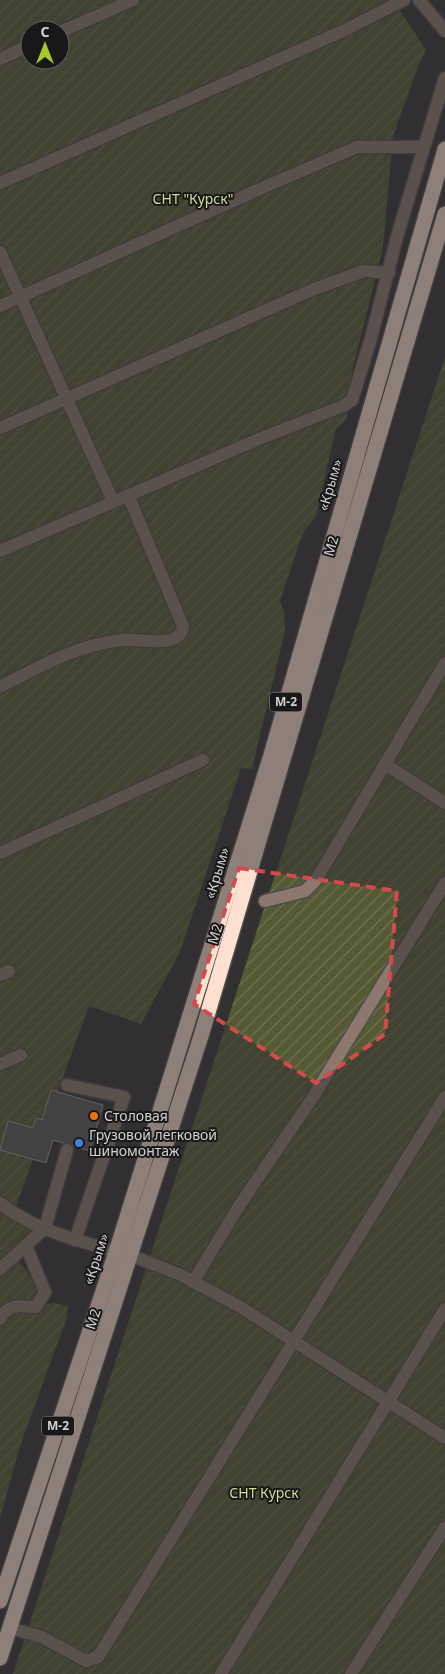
<svg xmlns="http://www.w3.org/2000/svg" width="445" height="1674" viewBox="0 0 445 1674" font-family="'Noto Sans',sans-serif">
	<style>
		.garden { fill: url(#garden-furrows); fill-rule: evenodd }
		.building { fill: #595755; stroke: #a09e9b }
		.lines { fill: none; stroke-linecap: round; stroke-linejoin: round }
		.minor-casing { stroke: #4f4d4e; stroke-width: 15 }
		.highway-casing { stroke: #4f4d4e; stroke-width: 18 }
		.minor { stroke: #8c786d; stroke-width: 12 }
		.highway { stroke: #fee0d0; stroke-width: 15 }
		.marked { fill: none; stroke: #d54a4a; stroke-width: 4; stroke-dasharray: 10 6; stroke-linejoin: round }
		.food-dot { fill: #e8710a; stroke: #191819; stroke-width: 2 }
		.shop-dot { fill: #3f7fe0; stroke: #191819; stroke-width: 2 }
		.labels { text-anchor: middle; stroke-width: 4; stroke-linejoin: round; paint-order: stroke }
		.shield { fill: #191819; stroke: #9b9a9b; stroke-width: 1 }
		.shield-label { font-size: 12px; font-weight: bold; fill: #d3d2d3 }
		.park-label { font-size: 14px; fill: #d3dc91; stroke: #191819 }
		.street-label { font-size: 14px; fill: #d3d2d3; stroke: #191819 }
		.poi-label { font-size: 14px; fill: #d3d2d3; stroke: #191819; text-anchor: start }
	</style>
	<defs>
		<pattern id="garden-furrows" width="10" height="10" patternUnits="userSpaceOnUse" patternTransform="scale(1.25)"><rect width="10" height="10" fill="#565a34"/><path d="M-1 1l2-2M0 10L10 0M9 11l2-2" fill="none" stroke="#6d7150"/></pattern>
	</defs>
	<rect width="100%" height="100%" fill="#323031"/>
	<g class="garden">
		<path d="M0 0H393L426 50 417 69 393 136 383 248 352 372 347 419 336 429 316 516 303 533 280 601 284 612 285 631 252 769 241 768 180 952 141 1024 89 1006 12 1217 35 1232 18 1261C31 1274 37 1289 47 1304L54 1303 68 1306 66 1320 20 1446 0 1518ZM30 30H60V60H30Z"/>
		<path d="M445 357V1674H13Z"/>
	</g>
	<path class="building" d="M51 1090 103 1105 90 1151 53 1140 46 1163 0 1150 8 1121 33 1128 36 1118 42 1120Z"/>
	<g class="lines">
		<g class="minor-casing">
			<g id="minor">
				<path d="M419 0 445 31"/>
				<path d="M60 32 133 0"/>
				<path d="M0 59 30 45"/>
				<path d="M0 183 345 30 404 0"/>
				<path d="M0 252 113 501"/>
				<path d="M0 306 255 191 357 147H424"/>
				<path d="M0 428 314 289 364 271 389 273"/>
				<path d="M0 551 261 438 343 406 352 400 371 338 398 233 445 78"/>
				<path d="M0 687C40 666 77 645 122 640 140 638 181 650 183 626L128 495"/>
				<path d="M385 764 445 803"/>
				<path d="M0 853 203 760"/>
				<path d="M265 901 305 891 316 880 445 663"/>
				<path d="M0 975 9 971"/>
				<path d="M0 1064 21 1055"/>
				<path d="M67 1085 124 1097 75 1240"/>
				<path d="M0 1203C33 1230 76 1239 116 1252"/>
				<path d="M130 1255 181 1275 242 1308 445 1438"/>
				<path d="M0 1269 45 1228 67 1150"/>
				<path d="M193 1282 239 1206 313 1097 445 883"/>
				<path d="M0 1319C8 1303 20 1306 36 1307L45 1292 26 1246"/>
				<path d="M10 1628 42 1637 86 1661 98 1657 445 1097"/>
				<path d="M221 1674 445 1309"/>
				<path d="M351 1674 445 1527"/>
			</g>
		</g>
		<g class="highway-casing">
			<g id="highway">
				<path d="M0 1601 116 1252 271 755 445 149"/>
				<path d="M0 1658 201 1036 445 214"/>
			</g>
		</g>
		<use href="#minor" class="minor"/>
		<use href="#highway" class="highway"/>
	</g>
	<path d="M0 0H445V1674H0ZM239 868 397 891 385 1034 316 1083 194 1004Z" fill="#323031" fill-opacity=".55" fill-rule="evenodd"/>
	<path class="marked" d="M239 868 397 891 385 1034 316 1083 194 1004Z"/>
	<circle class="food-dot" cx="94" cy="1116" r="5"/>
	<circle class="shop-dot" cx="79" cy="1143" r="5"/>
	<g class="labels">
		<g class="shield">
			<rect x="270" y="692.5" width="32" height="19" rx="4"/>
			<rect x="42" y="1416.5" width="32" height="19" rx="4"/>
		</g>
		<g class="shield-label">
			<text x="286" y="706">М-2</text>
			<text x="58" y="1430">М-2</text>
		</g>
		<g class="park-label">
			<text x="193" y="204">СНТ "Курск"</text>
			<text x="264" y="1498">СНТ Курск</text>
		</g>
		<g class="street-label">
			<text transform="translate(330 485) rotate(-74)" y="5">«Крым»</text>
			<text transform="translate(331 546) rotate(-74)" y="5">М2</text>
			<text transform="translate(217 873) rotate(-73)" y="5">«Крым»</text>
			<text transform="translate(215 934) rotate(-73)" y="5">М2</text>
			<text transform="translate(96 1259) rotate(-72)" y="5">«Крым»</text>
			<text transform="translate(93 1319) rotate(-72)" y="5">М2</text>
		</g>
		<g class="poi-label">
			<text x="104" y="1121">Столовая</text>
			<text x="89" y="1140">Грузовой легковой<tspan x="89" dy="16">шиномонтаж</tspan></text>
		</g>
	</g>
	<g transform="translate(45 45)"><circle r="24" fill="#191819" stroke="#636263"/>
	<path d="M0-4L9 19L0 12L-9 19Z" fill="#a2c929"/>
	<text y="-8" font-size="14" font-weight="bold" text-anchor="middle" fill="#d3d2d3">С</text>
	</g>
</svg>
